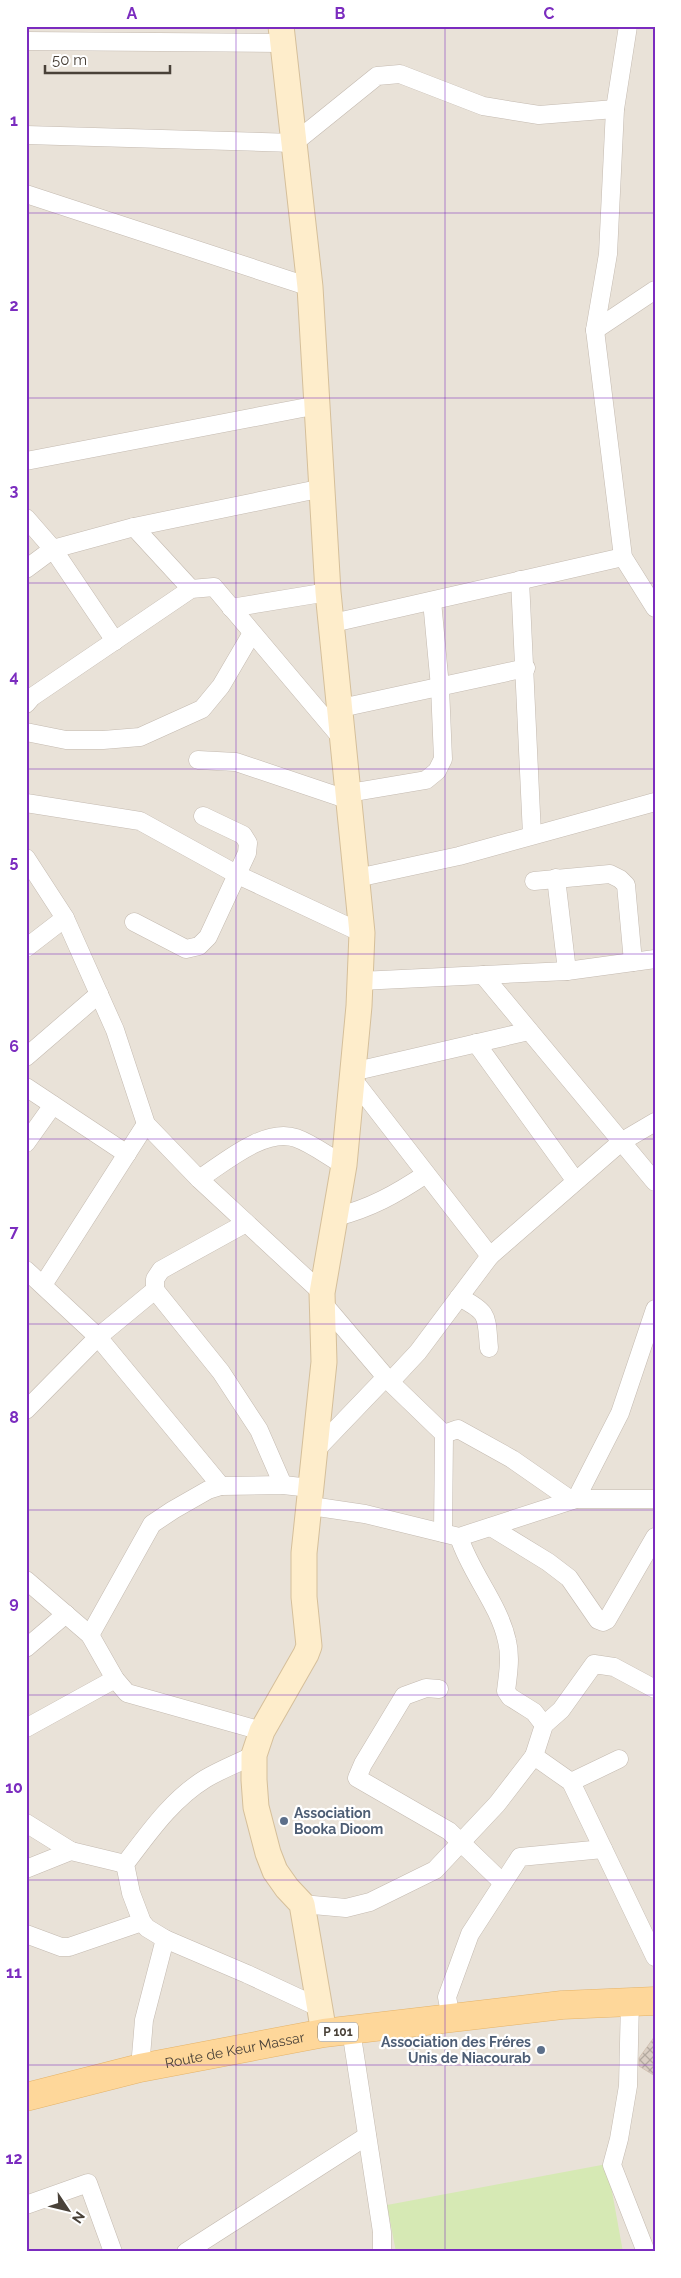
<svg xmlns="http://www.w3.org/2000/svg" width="681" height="2278" viewBox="0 0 681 2278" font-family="Raleway,sans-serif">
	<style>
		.residential { fill: #e9e2d8 }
		.pitch { fill: #d6e9b4 }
		.building { fill: url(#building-cross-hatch); stroke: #d2c2b3 }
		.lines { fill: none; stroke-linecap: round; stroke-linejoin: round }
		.street-casing { stroke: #c4bab0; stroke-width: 19 }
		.secondary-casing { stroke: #d5bf9a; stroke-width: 27 }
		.primary-casing { stroke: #e4b369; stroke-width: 29 }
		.street { stroke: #fff; stroke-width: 18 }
		.secondary { stroke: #feedcb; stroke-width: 25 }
		.primary { stroke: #fed79a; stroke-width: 28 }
		.grid { fill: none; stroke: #7b2cbf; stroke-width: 1; stroke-opacity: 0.55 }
		.service-dot { fill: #5c6f8a; stroke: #fff; stroke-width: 2 }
		.labels { text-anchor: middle; stroke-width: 4.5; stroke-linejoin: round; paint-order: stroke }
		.shield { fill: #fff; stroke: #807a74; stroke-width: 1 }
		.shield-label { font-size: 12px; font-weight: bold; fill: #494138 }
		.service-label { font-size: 14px; font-weight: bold; fill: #4e5e75; stroke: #fff; text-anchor: start }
		.street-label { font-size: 14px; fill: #494138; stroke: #fff }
		.neatline { fill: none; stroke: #7b2cbf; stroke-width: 2 }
		.grid-label { font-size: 16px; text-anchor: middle; font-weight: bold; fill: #7b2cbf }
	</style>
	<defs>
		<pattern id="building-cross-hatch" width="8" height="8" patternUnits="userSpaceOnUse" patternTransform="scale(1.25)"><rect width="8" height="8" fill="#dacec3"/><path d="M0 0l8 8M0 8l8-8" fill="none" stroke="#b3a99f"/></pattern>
	</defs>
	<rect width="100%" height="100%" fill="#f5f1ea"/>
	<rect class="residential" x="26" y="26" width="629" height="2226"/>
	<path class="pitch" d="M607 2164 623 2252H396L387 2205Z"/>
	<path class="building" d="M655 2036V2076L639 2066V2058Z"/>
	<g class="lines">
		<g class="street-casing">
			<g id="street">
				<path d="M628 26 615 109 608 254 595 330 623 557 655 608"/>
				<path d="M26 41 283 43"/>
				<path d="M26 135 294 143 377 76 400 74 483 106 539 115 615 109"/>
				<path d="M26 194 310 287"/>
				<path d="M595 330 655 290"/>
				<path d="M26 461 318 405"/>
				<path d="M26 518 53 549 134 527 323 488"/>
				<path d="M134 527 191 589"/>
				<path d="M26 569 53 549 115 641"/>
				<path d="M520 580 532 835"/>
				<path d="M231 608 328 592"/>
				<path d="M333 623 623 557"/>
				<path d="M26 704 32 697 191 589 214 587 343 740"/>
				<path d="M341 708 526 668"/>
				<path d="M26 732 66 740H103L140 737 202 709 221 686 252 633"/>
				<path d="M198 760 236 762 349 800"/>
				<path d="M349 793 426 780 437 771 443 759 440 687 432 601"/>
				<path d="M26 803 140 821 238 875 362 933"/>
				<path d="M26 858 65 918 115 1030 146 1124 199 1179 322 1293"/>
				<path d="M357 878 459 856 655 802"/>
				<path d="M556 878 567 971"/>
				<path d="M534 881 610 874 620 879 626 885 633 962"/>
				<path d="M134 922 186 949 199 946 208 937 247 853 248 843 243 835 203 816"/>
				<path d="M26 948 65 918"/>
				<path d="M483 975 655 1182"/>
				<path d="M360 981 567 971 655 959"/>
				<path d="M476 1043 575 1180"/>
				<path d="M26 1057 99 994"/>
				<path d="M352 1072 529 1031"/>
				<path d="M352 1078 490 1256 621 1142 655 1122"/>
				<path d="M26 1087 127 1154"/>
				<path d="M26 1143 53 1105"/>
				<path d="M199 1179C224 1163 265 1127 296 1138 313 1144 329 1157 344 1165"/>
				<path d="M336 1217C371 1208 396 1194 426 1174"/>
				<path d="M246 1223 161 1270 155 1279V1290L221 1372 259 1430 283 1485"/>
				<path d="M26 1270 98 1337 221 1486"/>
				<path d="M43 1285 146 1124"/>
				<path d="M459 1297C490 1313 486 1316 489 1348"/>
				<path d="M322 1302 390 1382 444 1434 443 1533"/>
				<path d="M390 1382 418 1352 490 1256"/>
				<path d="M26 1410 98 1337 155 1290"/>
				<path d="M444 1434 458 1429 512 1459 571 1500"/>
				<path d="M315 1451 386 1377"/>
				<path d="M576 1499 620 1413 655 1309"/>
				<path d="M311 1506 365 1514 459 1537 576 1499H655"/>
				<path d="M491 1527 548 1562 569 1578 598 1620 603 1622 607 1620 655 1537"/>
				<path d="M459 1537C471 1574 499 1604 507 1641 511 1657 508 1675 506 1691L510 1697 534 1712 544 1725"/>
				<path d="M26 1580 90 1635 115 1679 127 1693 262 1731"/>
				<path d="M90 1635 152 1524 173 1510 208 1490 221 1486 283 1485 311 1488"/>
				<path d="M26 1648 66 1614"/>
				<path d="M439 1689 426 1688 404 1696 363 1764 357 1778 449 1831 503 1883"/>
				<path d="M26 1728 115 1679"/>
				<path d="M254 1755C238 1763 220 1770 205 1779 171 1800 148 1834 125 1864L131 1893 142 1922 147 1928 165 1939 247 1974 318 2007"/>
				<path d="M534 1756 571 1782 655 1957"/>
				<path d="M571 1782 619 1759"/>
				<path d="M26 1823 71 1851"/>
				<path d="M26 1869 71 1851 125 1864"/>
				<path d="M302 1904 346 1908 370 1902 435 1870 497 1804 534 1756 544 1725 561 1710 594 1664 614 1667 655 1689"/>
				<path d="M26 1934 61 1947H69L142 1922"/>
				<path d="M630 2001 628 2086 619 2139 612 2165 646 2252"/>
				<path d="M451 2018 447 1997 470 1934 520 1857 603 1849"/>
				<path d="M351 2030 382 2232V2252"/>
				<path d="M140 2068 144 2020 165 1939"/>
				<path d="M26 2205 88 2183 113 2252"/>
				<path d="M186 2252 367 2136"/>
			</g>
		</g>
		<g class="secondary-casing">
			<path id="secondary" d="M281 26 310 287 328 592 362 933 359 1006 344 1165 322 1293 324 1362 304 1553V1597L309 1646 306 1654 262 1731 254 1755V1780L256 1807 268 1853 275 1871 287 1888 302 1904 324 2033"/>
		</g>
		<g class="primary-casing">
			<g id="primary">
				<path id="s1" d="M26 2097 140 2068 324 2033 562 2005 655 2001"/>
			</g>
		</g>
		<use href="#street" class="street"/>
		<use href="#secondary" class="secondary"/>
		<use href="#primary" class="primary"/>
	</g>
	<path class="grid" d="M236 26V2252M445 26V2252M26 213H655M26 398H655M26 583H655M26 769H655M26 954H655M26 1139H655M26 1324H655M26 1510H655M26 1695H655M26 1880H655M26 2065H655"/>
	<g class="service-dot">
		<circle cx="284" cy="1821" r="5"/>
		<circle cx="541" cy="2050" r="5"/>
	</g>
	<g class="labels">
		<rect class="shield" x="318" y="2022.5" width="40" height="19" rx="4"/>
		<g class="shield-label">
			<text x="338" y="2036">P 101</text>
		</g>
		<g class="service-label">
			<text x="294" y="1818">Association<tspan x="294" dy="16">Booka Dioom</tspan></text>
			<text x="531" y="2047" text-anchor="end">Association des Fréres<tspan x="531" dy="16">Unis de Niacourab</tspan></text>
		</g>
		<g class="street-label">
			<text dy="5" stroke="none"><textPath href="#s1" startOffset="214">Route de Keur Massar</textPath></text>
		</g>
	</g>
	<rect width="681" height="2278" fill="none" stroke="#ffffff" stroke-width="55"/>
	<g transform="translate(68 2210) rotate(125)" stroke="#ffffff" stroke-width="4" paint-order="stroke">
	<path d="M0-4L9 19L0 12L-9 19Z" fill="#494138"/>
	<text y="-8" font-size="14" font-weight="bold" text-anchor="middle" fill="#494138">N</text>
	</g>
	<path d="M45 65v8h125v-8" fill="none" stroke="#494138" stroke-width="2.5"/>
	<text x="52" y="65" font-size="15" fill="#494138" stroke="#ffffff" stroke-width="4" paint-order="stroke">50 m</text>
	<rect x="28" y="28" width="626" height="2222" class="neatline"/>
	<g class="grid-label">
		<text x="132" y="19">A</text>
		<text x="340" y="19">B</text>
		<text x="549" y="19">C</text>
		<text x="14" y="126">1</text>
		<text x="14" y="311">2</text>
		<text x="14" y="496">3</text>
		<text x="14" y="682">4</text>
		<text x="14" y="867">5</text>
		<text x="14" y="1052">6</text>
		<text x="14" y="1237">7</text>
		<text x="14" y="1423">8</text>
		<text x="14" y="1608">9</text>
		<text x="14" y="1793">10</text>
		<text x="14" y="1978">11</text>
		<text x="14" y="2164">12</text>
	</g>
</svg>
